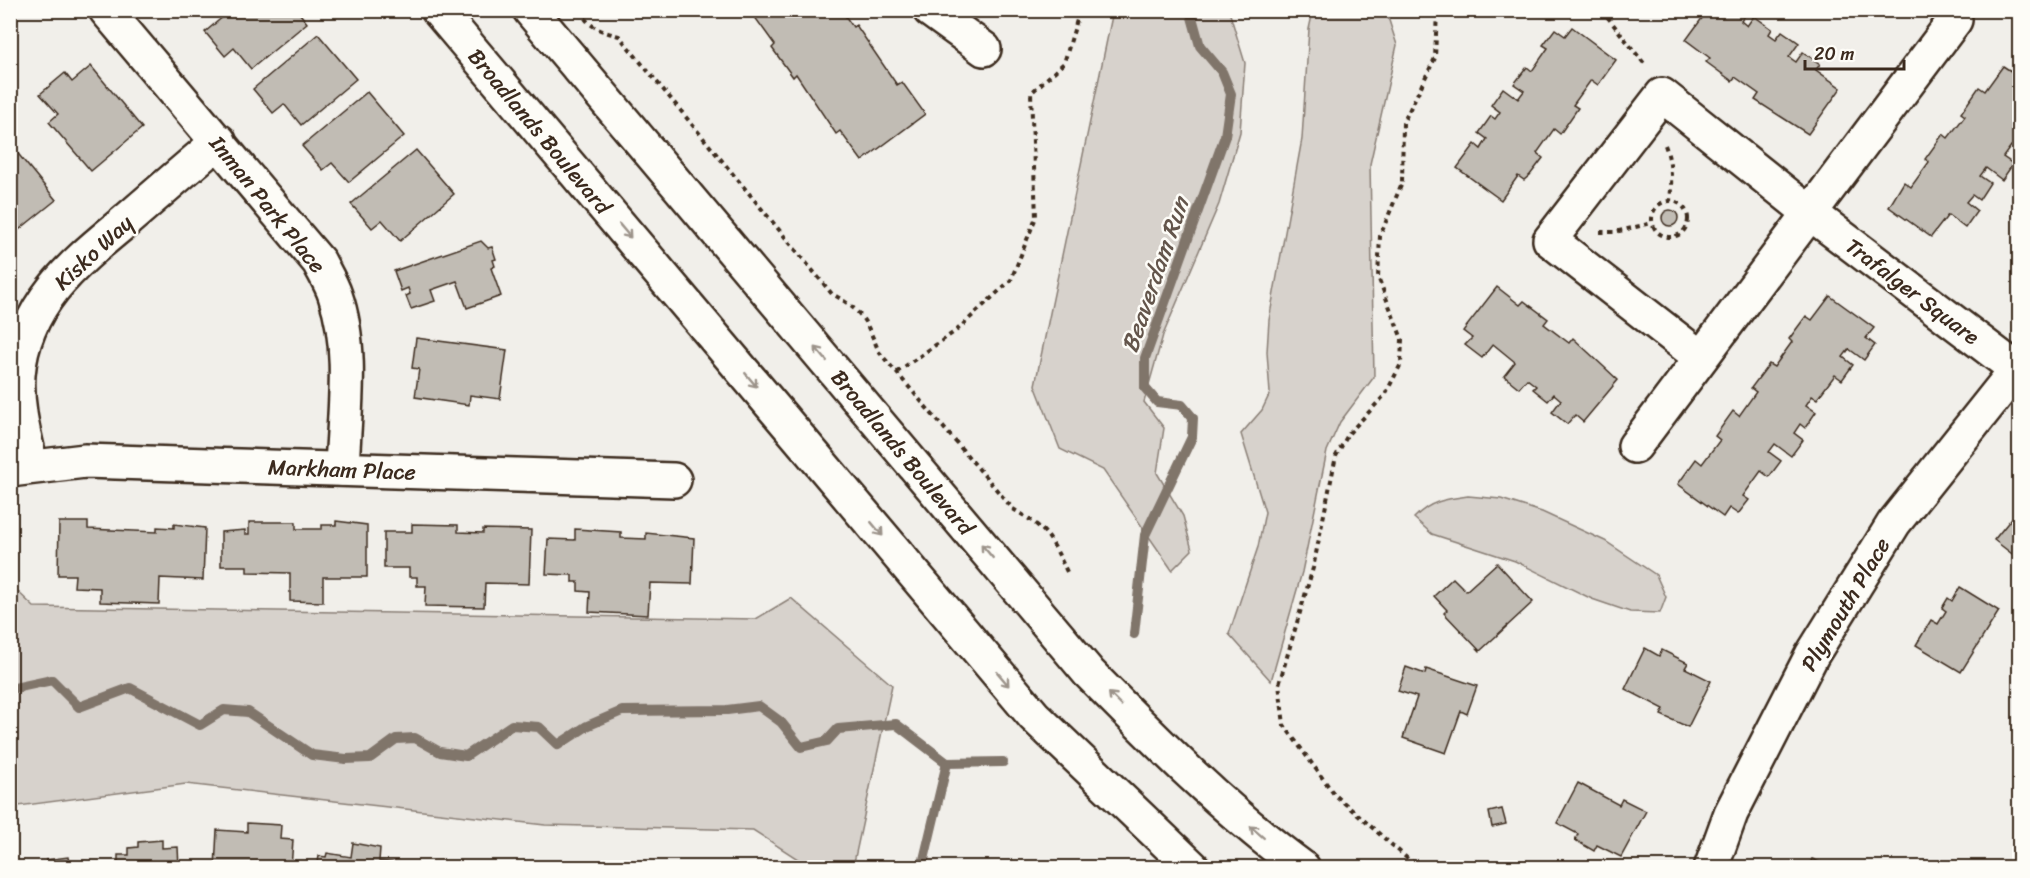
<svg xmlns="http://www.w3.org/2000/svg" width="2030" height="878" viewBox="0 0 2030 878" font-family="Sriracha,sans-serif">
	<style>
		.green { fill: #d7d2cc; stroke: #897e75; stroke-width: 1.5 }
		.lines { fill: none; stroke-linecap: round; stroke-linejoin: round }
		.stream { stroke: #80746b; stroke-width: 10 }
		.building { fill: #c1bcb4; stroke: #3b2a1e; stroke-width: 1.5 }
		.minor-casing { stroke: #3b2a1e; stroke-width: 38 }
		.secondary-casing { stroke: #3b2a1e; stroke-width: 38 }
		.path { stroke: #3b2a1e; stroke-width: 4; stroke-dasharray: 4.5 4.5; stroke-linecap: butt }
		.minor { stroke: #fdfcf7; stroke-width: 33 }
		.secondary { stroke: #fdfcf7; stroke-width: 33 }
		.oneway { stroke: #9c938a }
		.labels { text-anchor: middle; stroke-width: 5; stroke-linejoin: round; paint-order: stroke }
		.street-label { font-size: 22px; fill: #3b2a1e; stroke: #fdfcf7 }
		.water-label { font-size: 24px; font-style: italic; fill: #63554b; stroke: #fdfcf7 }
	</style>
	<rect width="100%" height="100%" fill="#f1efea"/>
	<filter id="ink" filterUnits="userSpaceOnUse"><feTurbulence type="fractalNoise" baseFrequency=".0167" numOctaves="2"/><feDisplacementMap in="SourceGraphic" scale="12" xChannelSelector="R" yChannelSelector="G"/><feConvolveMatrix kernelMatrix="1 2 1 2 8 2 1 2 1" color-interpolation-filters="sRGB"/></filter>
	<g filter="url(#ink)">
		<g class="green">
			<path d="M1113 11H1229L1245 63 1240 132 1219 204 1163 335 1144 402 1164 428 1157 473 1183 516 1192 550 1172 570 1103 470 1060 449 1035 385Z"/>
			<path d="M1313 11H1386L1397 45 1370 164 1374 377 1340 422 1327 451 1302 572 1271 681 1229 634 1258 547 1265 512 1241 434 1262 410 1270 393 1267 352 1269 320 1302 139 1309 29Z"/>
			<path d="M1468 496 1501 499 1542 512 1605 541 1656 575 1666 597 1660 613 1630 612 1592 599 1515 561 1432 534 1414 518C1430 501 1445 499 1468 496Z"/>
			<path d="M11 585 34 607 756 619 791 598 892 685 853 867H810L753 830 545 825 186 784 11 807Z"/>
		</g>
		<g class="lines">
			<g class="stream">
				<path d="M1134 634 1145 535 1192 437 1193 418 1182 405 1157 402 1145 388V358L1225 136 1231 94 1222 72 1200 46 1190 10"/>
				<path d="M10 689 52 680 79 707 130 688 200 725 224 710 248 712 312 755 346 759 370 758 396 739 415 738 440 752 466 756 512 725 539 727 558 745 587 726 622 711 727 710 759 706 781 722 801 747 827 741 838 729 896 724 947 763 1003 762"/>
				<path d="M922 868 947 763"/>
			</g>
		</g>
		<g class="building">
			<path d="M231 10H297L307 23 251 69 234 48 225 56 205 32Z"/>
			<path d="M745 10H841L853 27 856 25 897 85 902 82 925 114 862 161 840 131 836 134 796 74 793 77 772 48 775 45 752 13 748 16Z"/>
			<path d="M1708 10H1749L1741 21 1747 26 1754 16 1772 29 1769 34 1776 39 1782 31 1799 43 1789 57 1796 62 1803 52 1820 64 1816 70 1841 88 1808 134 1755 100 1759 94 1735 77 1732 81 1706 62 1710 58 1686 40Z"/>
			<path d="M1572 27 1616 60 1598 85 1591 80 1573 105 1578 108 1560 134 1554 129 1537 153 1543 158 1530 175 1524 180 1518 176 1501 200 1457 168 1475 144 1481 149 1487 139 1479 133 1491 116 1495 119 1500 112 1491 105 1503 88 1518 99 1524 91 1514 84 1527 67 1532 71 1548 48 1543 45 1555 29 1565 36Z"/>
			<path d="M318 34 356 79 301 125 284 104 273 113 253 89Z"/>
			<path d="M91 66 142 128 91 171 49 122 58 114 40 94 65 73 72 82Z"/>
			<path d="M2003 66 2020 77V125L2016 130 2020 132V149L2018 151 2011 146 2003 157 2013 164 2002 180 1986 168 1980 176 1990 183 1979 200 1972 195 1966 202 1977 211 1965 228 1948 215 1931 237 1889 207 1904 182 1911 187 1929 162 1925 159 1943 134 1948 138 1965 116 1961 113 1979 87 1985 91Z"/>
			<path d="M367 92 404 136 349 182 332 163 323 170 302 146Z"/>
			<path d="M15 150 56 200 10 237V154Z"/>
			<path d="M416 150 454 194 400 241 382 220 372 228 351 204Z"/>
			<circle cx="1670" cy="218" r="8"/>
			<path d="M481 241 488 248 492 247 496 259 493 260 495 266 491 268 501 296 467 308 457 281 431 290 435 301 411 309 406 296 410 294 408 288 401 291 394 271Z"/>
			<path d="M1497 287 1520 305 1524 301 1548 319 1544 324 1569 343 1573 338 1618 380 1583 422 1575 415 1567 424 1552 412 1561 400 1554 394 1548 401 1533 389 1536 386 1527 379 1519 388 1504 376 1515 362 1493 344 1482 358 1465 345 1472 338 1463 331Z"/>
			<path d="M1830 296 1874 328 1866 338 1875 345 1864 360 1849 349 1843 357 1853 365 1842 380 1835 375 1817 399 1812 396 1806 405 1816 412 1805 428 1800 424 1794 433 1803 440 1791 456 1775 444 1769 452 1781 461 1769 477 1761 471 1743 496 1749 500 1738 514 1729 508 1723 517 1678 484 1696 459 1702 464 1720 440 1715 436 1733 411 1739 416 1756 392 1751 388 1769 364 1774 367 1792 342 1789 339 1806 316 1812 320Z"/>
			<path d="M416 338 507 350 500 399 470 395 469 405 415 397 419 369 412 368Z"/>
			<path d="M2020 508V560L1994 540Z"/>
			<path d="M336 521 367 525V577H323V602L290 601V573L247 572V566H221V532L245 530V534H249V522H296V529H322V525H336Z"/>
			<path d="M59 522H88V529L157 532V527L174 528V524L205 528 203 580 160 578 159 604 100 602V588L74 587 75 575H58Z"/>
			<path d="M412 524 458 525V532L483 533V529L531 530 529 584 485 583 484 607 425 606 426 586H417V577H409V568H384V532H412Z"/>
			<path d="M575 529 621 532V538L646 539V533L694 538 692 584 650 583 648 615 589 612 590 592 578 591V582H572V575L546 574 548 539 575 540Z"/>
			<path d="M1497 563 1533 602 1480 651 1444 613 1447 610 1434 596 1453 578 1466 591Z"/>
			<path d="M1960 587 1999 611 1961 672 1916 645 1931 620 1938 624 1946 611 1942 608 1948 598 1952 601Z"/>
			<path d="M1645 648 1659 656 1662 650 1688 663 1685 668 1711 681 1688 727 1661 715 1664 709 1625 689Z"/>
			<path d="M1406 667 1425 674 1426 669 1477 686 1467 714 1461 711 1446 753 1403 738 1417 697 1398 691Z"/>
			<path d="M1578 783 1619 805 1622 799 1646 811 1621 857 1597 845 1594 851 1575 840 1578 834 1557 823Z"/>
			<path d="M1502 809 1506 824 1492 827 1489 812Z"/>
			<path d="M247 823 281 825 280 839 293 840 291 868H215L217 830 247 832Z"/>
			<path d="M162 840V848L178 847 179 868H118V855H129V848L138 847V842Z"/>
			<path d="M353 843 380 848 379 861 398 863V868H317L319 856 326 857 327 853 351 857Z"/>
			<path d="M68 857 69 863 86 861 87 868H37L46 865V860Z"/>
			<path d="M1812 859 1834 868H1808Z"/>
		</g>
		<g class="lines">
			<g class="minor-casing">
				<g id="minor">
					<path d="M106 10 319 262C324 272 331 283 335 295 354 349 344 413 342 469"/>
					<path d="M930 10 984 49"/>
					<path d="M1700 357 1550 240 1662 95 1810 213 2016 369"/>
					<path d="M1635 446 1955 20"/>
					<path d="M31 465C24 435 16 406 18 375 24 302 76 262 128 219 158 193 188 167 219 141"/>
					<path d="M10 470 85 461 674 480"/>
					<path d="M1711 868 1731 813 1812 655 1894 523 2020 365"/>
				</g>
			</g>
			<g class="secondary-casing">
				<g id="secondary">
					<path d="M438 10 1034 716 1193 868"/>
					<path d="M530 10 1089 673C1157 742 1225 811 1303 868"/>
				</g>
			</g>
			<g class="path">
				<path d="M581 10C586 27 604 32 619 36L832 294C862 310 866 321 879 352L1013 509C1049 530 1050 537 1068 574"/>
				<path d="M1602 10 1646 66"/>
				<path d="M1607 16 1612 10"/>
				<path d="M1665 145C1672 164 1672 182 1670 201"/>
				<circle cx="1670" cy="219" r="18"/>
				<path d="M1600 232H1615L1652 223"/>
				<path d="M897 372 957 330 1011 280 1036 217 1031 93 1064 63 1080 10"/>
				<path d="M1423 868 1409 860 1334 794 1284 725 1279 684 1313 568 1336 456 1349 433 1385 395 1401 364 1402 339 1378 277 1380 236 1402 183 1403 123 1435 58 1437 10"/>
			</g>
			<use href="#minor" class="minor"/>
			<use href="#secondary" class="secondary"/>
		</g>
		<defs><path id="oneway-shaft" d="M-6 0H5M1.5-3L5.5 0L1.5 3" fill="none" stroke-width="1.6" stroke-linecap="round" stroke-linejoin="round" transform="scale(1.5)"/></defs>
		<g class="oneway">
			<use href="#oneway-shaft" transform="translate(625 231) rotate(50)"/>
			<use href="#oneway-shaft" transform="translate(821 354) rotate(-130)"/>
			<use href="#oneway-shaft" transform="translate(751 380) rotate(50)"/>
			<use href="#oneway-shaft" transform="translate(877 529) rotate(50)"/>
			<use href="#oneway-shaft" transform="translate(987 551) rotate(-130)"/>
			<use href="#oneway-shaft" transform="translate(1003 679) rotate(50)"/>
			<use href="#oneway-shaft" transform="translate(1115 699) rotate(-135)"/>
			<use href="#oneway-shaft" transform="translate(1257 832) rotate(-139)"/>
		</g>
	</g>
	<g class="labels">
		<g class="street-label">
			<text transform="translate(540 131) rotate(50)" y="8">Broadlands Boulevard</text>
			<text transform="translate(268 204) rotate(51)" y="8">Inman Park Place</text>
			<text transform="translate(93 252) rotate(-43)" y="8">Kisko Way</text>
			<text transform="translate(1913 291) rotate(37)" y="8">Trafalger Square</text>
			<text transform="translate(903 452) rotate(50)" y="8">Broadlands Boulevard</text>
			<text transform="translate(342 469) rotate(2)" y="8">Markham Place</text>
			<text transform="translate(1845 604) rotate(-59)" y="8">Plymouth Place</text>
		</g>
		<g class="water-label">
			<text transform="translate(1155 275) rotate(-71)" y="8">Beaverdam Run</text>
		</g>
	</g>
	<rect width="2030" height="878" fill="none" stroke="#fdfcf7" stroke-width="36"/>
	<rect x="18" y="18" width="1994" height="842" fill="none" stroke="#3b2a1e" stroke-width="2" filter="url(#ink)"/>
	<path d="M1805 60v9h99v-9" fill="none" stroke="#3b2a1e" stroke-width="3"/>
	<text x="1814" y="60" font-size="18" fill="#3b2a1e" stroke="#fdfcf7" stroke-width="4.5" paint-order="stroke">20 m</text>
</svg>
